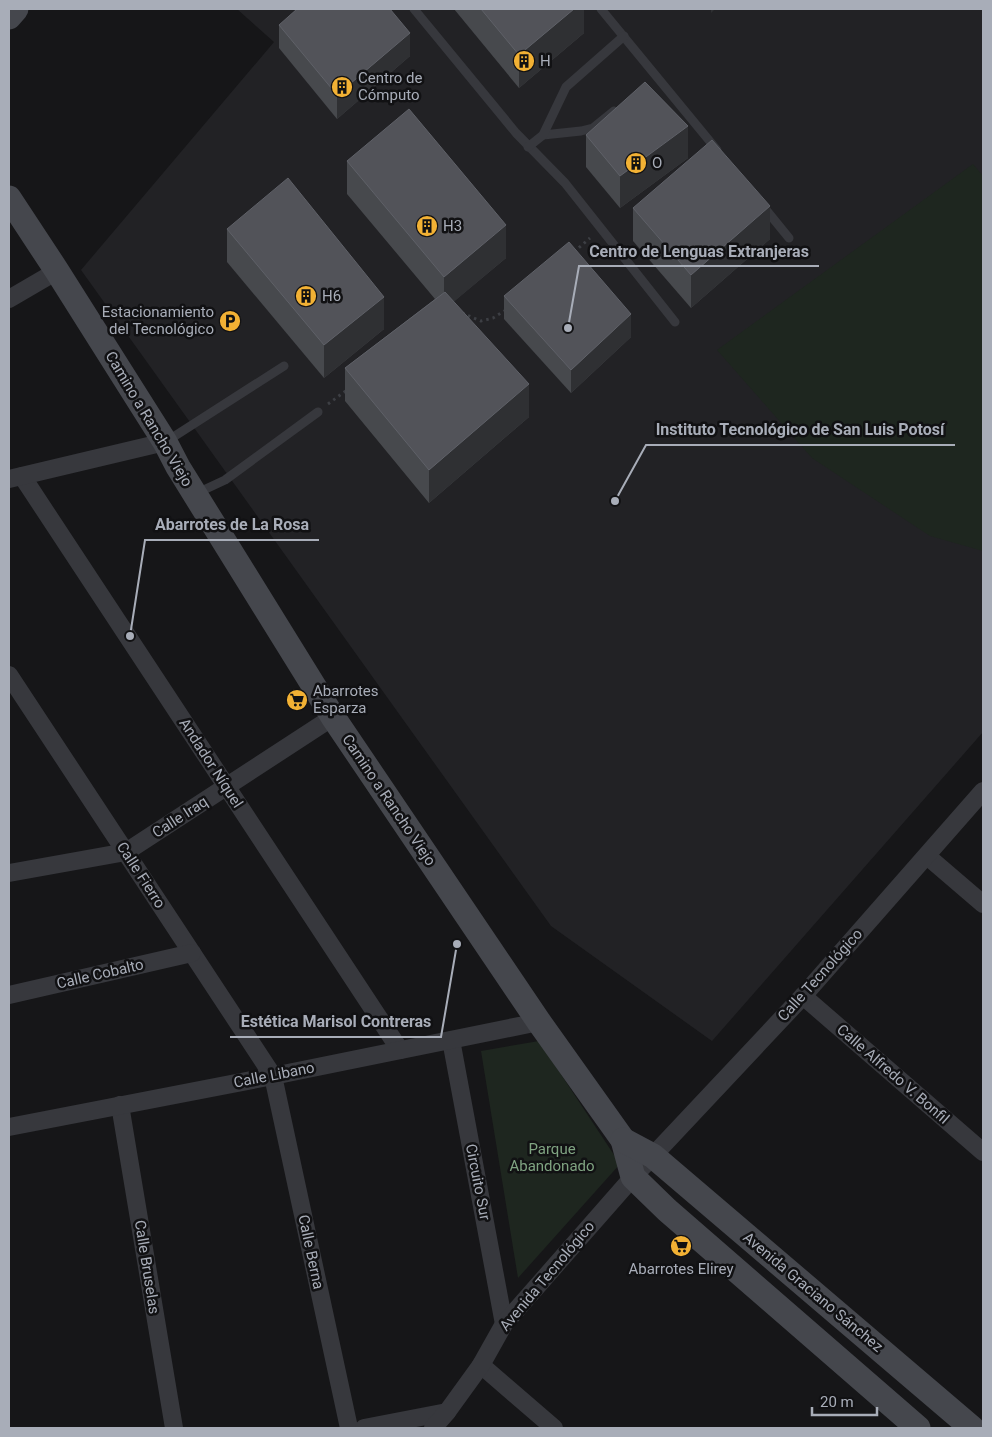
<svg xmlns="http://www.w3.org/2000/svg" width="992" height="1437" viewBox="0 0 992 1437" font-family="Roboto,sans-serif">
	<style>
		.built { fill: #222225 }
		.green { fill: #1e261f }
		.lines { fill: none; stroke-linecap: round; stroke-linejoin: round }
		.path { stroke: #3d3f44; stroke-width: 3; stroke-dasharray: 2.5 4; stroke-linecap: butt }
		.lane { stroke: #37383d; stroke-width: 9 }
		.street { stroke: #37383d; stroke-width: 18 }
		.secondary { stroke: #45474d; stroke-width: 25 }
		.wall { fill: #47494d }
		.shaded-wall { fill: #2f3033 }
		.building { fill: #525359; stroke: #5f6168 }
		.labels { text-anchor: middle; stroke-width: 5; stroke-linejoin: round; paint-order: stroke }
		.poi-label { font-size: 15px; fill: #a8adb8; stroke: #111113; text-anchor: start }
		.street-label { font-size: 15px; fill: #a8adb8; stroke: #111113 }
		.park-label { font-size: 15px; fill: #7fa381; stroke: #111113 }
		.leader { fill: none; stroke: #a8adb8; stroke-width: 2 }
		.callout-dot { fill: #a8adb8; stroke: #111113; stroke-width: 2 }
		.callout-label { font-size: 16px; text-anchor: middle; font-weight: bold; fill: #a8adb8; stroke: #111113; stroke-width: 5; stroke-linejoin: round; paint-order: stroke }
	</style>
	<rect width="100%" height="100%" fill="#161618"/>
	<path class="built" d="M237 9H983V732L712 1041 551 926 81 270 274 42Z"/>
	<g class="green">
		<path d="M973 164 983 176V551L930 536 812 458 717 350Z"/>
		<path d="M539 1041 620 1164 518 1278 481 1051Z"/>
	</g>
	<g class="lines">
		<g class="path">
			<path d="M574 252 590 238"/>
			<path d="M462 313 481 321 493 318 506 310"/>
			<path d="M328 404 347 390"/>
		</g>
		<g class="lane">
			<path d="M414 9 516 133 565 183 675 322"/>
			<path d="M601 9 717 150"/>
			<path d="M543 135 581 131 593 128 614 111"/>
			<path d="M528 147 543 135 566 87 624 36"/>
			<path d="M763 206 789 238"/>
			<path d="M167 441 284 366"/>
			<path d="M195 494 225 480 318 412"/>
		</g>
		<g class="street">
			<path d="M9 299 57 271"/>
			<path d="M22 476 400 1050"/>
			<path d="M9 479 165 442"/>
			<path d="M9 675 273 1076 349 1428"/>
			<path d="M927 856 983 904"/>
			<path d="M9 873 126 852 333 717"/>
			<path d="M9 995 192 953"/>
			<path d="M803 996 983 1152"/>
			<path d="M451 1040 504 1324"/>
			<path d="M120 1105 174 1428"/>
			<path d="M9 1127 273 1076 539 1022"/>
			<path d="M481 1365 554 1428"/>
			<path d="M364 1428 447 1412"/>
			<path d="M433 1428 447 1412 481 1365 504 1324 633 1177 803 996 983 791"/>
		</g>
		<g class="secondary">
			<path d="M9 17 16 9"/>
			<path d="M9 198 57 271 165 442 178 467 333 717 539 1022 623 1140 633 1177 667 1210 918 1428"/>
			<path d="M623 1140 653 1156 972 1428"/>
		</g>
	</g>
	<g class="wall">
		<path d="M454 9H584V33L519 88Z"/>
		<path d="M279 25 410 56 337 119 279 48Z"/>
		<path d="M586 135 688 158 620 208 586 167Z"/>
		<path d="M347 161 506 258 453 302 529 417 429 503 345 401V368L435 299 347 194Z"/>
		<path d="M633 208 770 239 691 308 633 241Z"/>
		<path d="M227 229 384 329 324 378 227 262Z"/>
		<path d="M504 296 631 337 571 393 504 319Z"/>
	</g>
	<g class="shaded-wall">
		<path d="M574 9H584V33L519 88V55Z"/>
		<path d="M711 9H715L711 13Z"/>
		<path d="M410 33V56L337 119V95Z"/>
		<path d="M688 126V158L620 208V176Z"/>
		<path d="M770 206V239L691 308V275Z"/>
		<path d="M506 225V258L444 310V277Z"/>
		<path d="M384 297V329L324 378V345Z"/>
		<path d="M631 314V337L571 393V370Z"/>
		<path d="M529 384V417L429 503V470Z"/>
	</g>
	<g class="building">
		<path d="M297 9H390L410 33 337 95 279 25Z"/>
		<path d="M481 9H574L519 55Z"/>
		<path d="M645 82 688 126 620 176 586 135Z"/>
		<path d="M409 109 506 225 444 277 347 161Z"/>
		<path d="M712 140 770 206 691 275 633 208Z"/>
		<path d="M288 178 384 297 324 345 227 229Z"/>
		<path d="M569 242 631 314 571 370 504 296Z"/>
		<path d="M445 292 529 384 429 470 345 368Z"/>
	</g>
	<defs>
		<g id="building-disc" transform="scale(1.125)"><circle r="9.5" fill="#f2b134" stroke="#111113"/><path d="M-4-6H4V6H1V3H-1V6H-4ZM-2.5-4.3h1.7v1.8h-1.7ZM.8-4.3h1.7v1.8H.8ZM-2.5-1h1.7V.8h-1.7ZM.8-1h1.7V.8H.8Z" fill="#111"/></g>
		<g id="parking-disc" transform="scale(1.125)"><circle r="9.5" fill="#f2b134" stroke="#111113"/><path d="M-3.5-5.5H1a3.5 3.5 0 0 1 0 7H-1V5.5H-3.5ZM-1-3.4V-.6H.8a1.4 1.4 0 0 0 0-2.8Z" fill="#111"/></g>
		<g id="supermarket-disc" transform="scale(1.125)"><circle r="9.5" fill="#f2b134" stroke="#111113"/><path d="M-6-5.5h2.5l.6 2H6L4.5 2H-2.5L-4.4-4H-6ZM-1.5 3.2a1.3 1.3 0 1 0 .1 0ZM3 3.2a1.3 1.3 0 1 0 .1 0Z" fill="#111"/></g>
	</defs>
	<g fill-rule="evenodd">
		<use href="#building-disc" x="524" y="61"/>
		<use href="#building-disc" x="342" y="87"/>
		<use href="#building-disc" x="636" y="163"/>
		<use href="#building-disc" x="427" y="226"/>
		<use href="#building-disc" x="306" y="296"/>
		<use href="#parking-disc" x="230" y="321"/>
		<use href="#supermarket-disc" x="297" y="700"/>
		<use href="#supermarket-disc" x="681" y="1246"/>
	</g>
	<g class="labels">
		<g class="poi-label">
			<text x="540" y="66">H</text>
			<text x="358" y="83">Centro de<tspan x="358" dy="17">Cómputo</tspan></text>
			<text x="652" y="168">O</text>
			<text x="443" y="231">H3</text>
			<text x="322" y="301">H6</text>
			<text x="214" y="317" text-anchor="end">Estacionamiento<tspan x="214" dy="17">del Tecnológico</tspan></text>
			<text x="313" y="696">Abarrotes<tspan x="313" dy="17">Esparza</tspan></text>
			<text x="681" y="1274" text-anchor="middle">Abarrotes Elirey</text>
		</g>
		<g class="street-label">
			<text transform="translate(149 419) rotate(59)" y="5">Camino a Rancho Viejo</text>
			<text transform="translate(211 763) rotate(57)" y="5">Andador Níquel</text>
			<text transform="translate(389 800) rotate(56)" y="5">Camino a Rancho Viejo</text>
			<text transform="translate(180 817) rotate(-33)" y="5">Calle Iraq</text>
			<text transform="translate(141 875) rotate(57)" y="5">Calle Fierro</text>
			<text transform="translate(100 974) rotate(-13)" y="5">Calle Cobalto</text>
			<text transform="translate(820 975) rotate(-48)" y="5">Calle Tecnológico</text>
			<text transform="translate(893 1074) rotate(41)" y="5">Calle Alfredo V. Bonfil</text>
			<text transform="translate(274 1075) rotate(-11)" y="5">Calle Libano</text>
			<text transform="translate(478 1182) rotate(79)" y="5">Circuito Sur</text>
			<text transform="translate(311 1252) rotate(78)" y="5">Calle Berna</text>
			<text transform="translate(147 1267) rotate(81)" y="5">Calle Bruselas</text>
			<text transform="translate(547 1276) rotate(-50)" y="5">Avenida Tecnológico</text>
			<text transform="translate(813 1292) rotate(40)" y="5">Avenida Graciano Sánchez</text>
		</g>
		<g class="park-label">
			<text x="552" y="1154">Parque<tspan x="552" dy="17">Abandonado</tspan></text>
		</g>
	</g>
	<path class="leader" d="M568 328L579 266H819M615 501L646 445H955M130 636L145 540H319M457 944L441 1037H230"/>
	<g class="callout-dot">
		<circle cx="568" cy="328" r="5"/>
		<circle cx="615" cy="501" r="5"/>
		<circle cx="130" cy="636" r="5"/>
		<circle cx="457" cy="944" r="5"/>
	</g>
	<g class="callout-label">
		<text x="699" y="257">Centro de Lenguas Extranjeras</text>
		<text x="800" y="435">Instituto Tecnológico de San Luis Potosí</text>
		<text x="232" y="530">Abarrotes de La Rosa</text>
		<text x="336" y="1027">Estética Marisol Contreras</text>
	</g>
	<rect width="992" height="1437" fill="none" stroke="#a8adb8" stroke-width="20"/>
	<path d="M812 1407v8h65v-8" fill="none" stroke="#a8adb8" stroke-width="2.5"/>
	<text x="820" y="1407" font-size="15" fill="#a8adb8" stroke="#111113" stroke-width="4" paint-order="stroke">20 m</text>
</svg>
